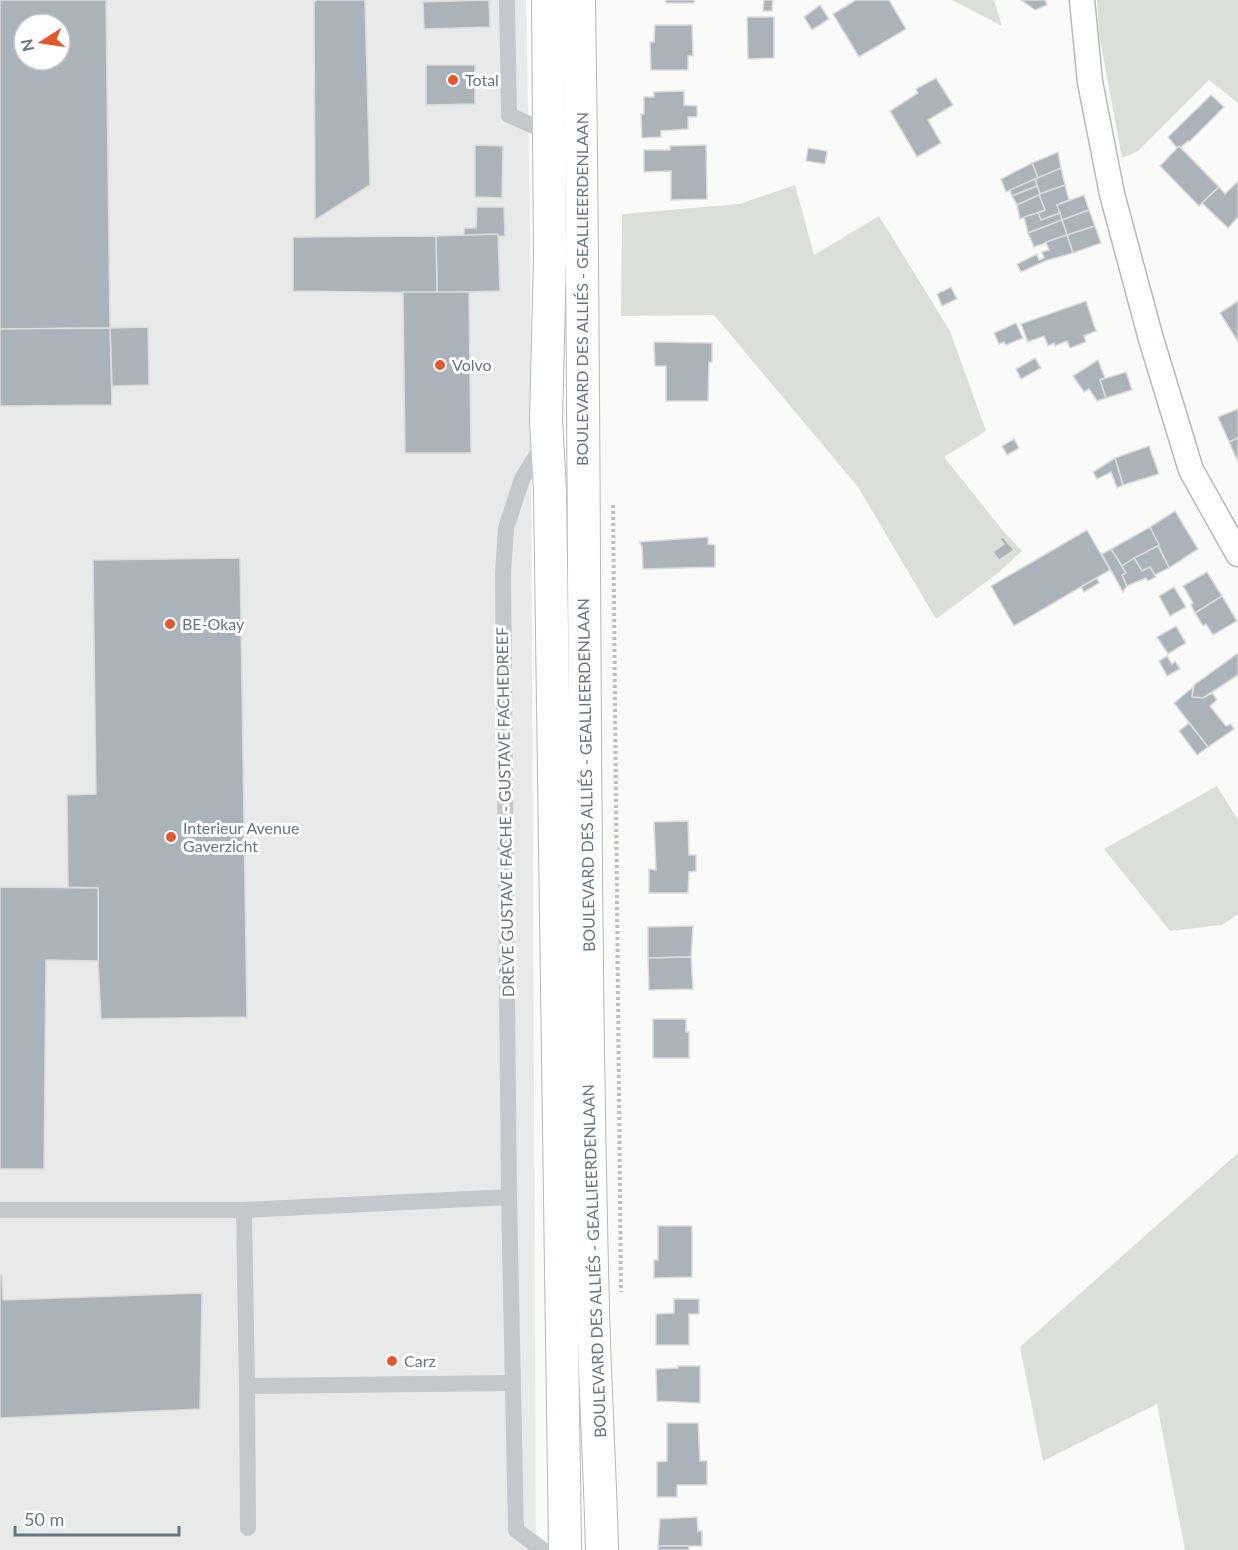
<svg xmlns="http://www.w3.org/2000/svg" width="1238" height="1550" viewBox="0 0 1238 1550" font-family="Lato,sans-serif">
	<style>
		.built { fill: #e8e9e9; fill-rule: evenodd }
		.green { fill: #dadfd7 }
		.building { fill: #aab3b9; stroke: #dcdcda; stroke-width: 1.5; fill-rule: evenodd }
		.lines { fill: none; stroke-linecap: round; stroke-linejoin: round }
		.secondary-casing { stroke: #b3babf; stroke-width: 27 }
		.highway-casing { stroke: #b4b9bd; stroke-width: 34 }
		.path { stroke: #bbbfc2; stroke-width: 4; stroke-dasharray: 3 3; stroke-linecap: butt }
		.street { stroke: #c3c8cc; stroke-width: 16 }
		.secondary { stroke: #fff; stroke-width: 24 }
		.highway { stroke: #fff; stroke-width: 32 }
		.poi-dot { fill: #e4572e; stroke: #fff; stroke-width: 2 }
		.labels { text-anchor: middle; stroke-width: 6; stroke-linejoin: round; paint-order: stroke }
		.poi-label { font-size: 16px; fill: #657683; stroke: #fff; text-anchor: start }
		.street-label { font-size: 16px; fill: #657683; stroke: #fff }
	</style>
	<rect width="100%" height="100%" fill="#fafaf8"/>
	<path class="built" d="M0 0H526L530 211 536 1550H0ZM24 24H60V60H24Z"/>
	<g class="green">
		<path d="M952 0H994L1002 26Z"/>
		<path d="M1097 0H1238V103L1209 80 1138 151 1122 158 1099 34Z"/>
		<path d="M795 185 814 255 879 216 950 331 986 431 944 457 1004 532 1022 551 998 573 936 619 858 487 714 315 621 316 622 214 739 204Z"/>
		<path d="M1217 786 1238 820V914L1222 925 1170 931 1104 849Z"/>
		<path d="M1238 1153V1550H1185L1157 1404 1043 1461 1020 1347Z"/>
	</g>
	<g class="building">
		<path d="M0 0H106L110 328 0 329ZM24 24H60V60H24Z"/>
		<path d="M317 0H365L370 185 315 220 314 2Z"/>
		<path d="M489 0 490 27 424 29 423 2Z"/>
		<rect x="666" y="0" width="28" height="3"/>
		<path d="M764 0H773L772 11H763Z"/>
		<path d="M856 0H889L906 29 859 57 833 14Z"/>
		<path d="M1021 0H1045L1047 5 1035 10Z"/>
		<path d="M820 5 829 19 812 30 804 17Z"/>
		<path d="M747 17H774V58L748 59Z"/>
		<path d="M655 25H692L693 56H688V70H651L650 42H654Z"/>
		<path d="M426 65H475V104L426 105Z"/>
		<path d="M936 78 953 105 928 120 941 143 917 157 890 111 918 93 916 89Z"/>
		<path d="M684 91V105L697 106V117H688V129L661 131V137L642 138 641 114H644V97H654V92Z"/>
		<path d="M1211 95 1224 107 1189 142 1188 141 1180 148 1179 146 1177 148 1168 137Z"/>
		<path d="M475 145 503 146 502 198 475 197Z"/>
		<path d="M706 145 707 199 671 200V171L644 172V150H670V146Z"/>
		<path d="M1179 146 1219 187 1199 206 1160 166Z"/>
		<path d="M808 148 827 151 825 164 806 161Z"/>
		<path d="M1058 152 1061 168 1038 178 1032 163Z"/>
		<path d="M1032 163 1038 178 1006 192 1001 179Z"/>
		<path d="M1061 168 1065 185 1040 194 1035 179Z"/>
		<path d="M1035 179 1037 186 1012 196 1010 190Z"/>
		<path d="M1238 181V217L1228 228 1202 203 1219 187 1225 194Z"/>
		<path d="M1065 185 1069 200 1057 205 1060 213 1041 220 1038 213 1045 210 1039 195 1017 205 1012 196 1037 186 1040 194Z"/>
		<path d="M1039 195 1045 210 1020 219 1017 205Z"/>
		<path d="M1084 195 1089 210 1062 220 1057 205Z"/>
		<path d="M477 207H504L505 236 464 237V228H476Z"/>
		<path d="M1089 210 1095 226 1067 235 1062 220Z"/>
		<path d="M1038 213 1041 220 1060 213 1062 220 1028 233 1024 217Z"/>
		<path d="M1062 220 1067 235 1034 247 1028 233Z"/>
		<path d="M1095 226 1101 243 1073 253 1067 235Z"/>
		<path d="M498 234 500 291 437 293 436 236Z"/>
		<path d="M1067 235 1073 253 1045 261 1021 272 1017 264 1037 254 1039 260 1044 258 1042 252 1049 250 1046 242Z"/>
		<path d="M436 236 437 293 293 291V237Z"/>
		<path d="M951 287 957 299 942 306 937 294Z"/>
		<path d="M403 292H469L471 453H405Z"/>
		<path d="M1086 301 1096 331 1084 336 1086 342 1070 348 1067 341 1055 346 1054 343 1048 346 1044 336 1028 342 1021 324Z"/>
		<path d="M1238 301V342L1220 313Z"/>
		<path d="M1016 323 1023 338 1006 345 1004 342 999 344 994 333Z"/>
		<path d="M148 327 149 385 112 386 110 328Z"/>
		<path d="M110 328 112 405 0 406V329Z"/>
		<path d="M654 342 712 343V362H709L708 401H666V366H655Z"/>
		<path d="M1035 358 1041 368 1021 379 1016 369Z"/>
		<path d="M1098 360 1105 378 1100 380 1106 398 1097 401 1089 389 1084 392 1073 376Z"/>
		<path d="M1126 372 1132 390 1106 398 1100 380Z"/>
		<path d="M1238 409V438L1229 442 1218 417Z"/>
		<path d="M1238 438V462L1229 442Z"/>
		<path d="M1014 439 1019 448 1007 455 1002 446Z"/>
		<path d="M1149 446 1159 474 1123 485 1115 458Z"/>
		<path d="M1115 458 1123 485 1117 488 1111 472 1097 479 1093 472Z"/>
		<path d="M1175 511 1198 549 1169 568 1150 527Z"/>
		<path d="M1150 527 1159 545 1122 566 1111 549Z"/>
		<path d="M1087 530 1110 570 1014 626 991 586Z"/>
		<path d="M708 537V544L715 545V567L643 569 642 546 639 542Z"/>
		<path d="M1003 537 1014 550 999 560 993 552 1004 544 1000 539Z"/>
		<path d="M1158 546 1169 568 1155 575 1150 567 1142 571 1134 558Z"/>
		<path d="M1111 549 1126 573 1122 575 1127 586 1123 592 1102 554Z"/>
		<path d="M240 558 247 1017 101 1019 98 961V888L68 887 67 795 96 794 93 560Z"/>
		<path d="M1134 558 1142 571 1150 567 1156 577 1148 581 1146 578 1127 586 1122 575 1126 573 1122 566Z"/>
		<path d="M1207 572 1222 596 1195 613 1191 605 1193 603 1183 586Z"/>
		<path d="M1097 578 1099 583 1084 592 1081 587Z"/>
		<path d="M1174 587 1186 607 1170 616 1159 596Z"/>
		<path d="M1222 596 1237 621 1213 635 1206 624 1203 626 1195 613Z"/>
		<path d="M1176 626 1186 643 1168 654 1157 637Z"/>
		<path d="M1238 653V675L1203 698 1192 697 1194 685Z"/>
		<path d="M1167 656 1172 664 1175 661 1180 669 1167 676 1159 661Z"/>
		<path d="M1193 687 1192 697 1203 698 1212 693 1217 700 1210 706 1226 726 1231 724 1234 729 1208 747 1174 703Z"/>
		<path d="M1189 723 1208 747 1197 755 1179 731Z"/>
		<path d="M688 821 689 855H696V871L689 872 688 893H649V869L656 870 654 822Z"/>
		<path d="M0 887 98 888V961L46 960 44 1169H0Z"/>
		<path d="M693 926 691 957 648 958V927Z"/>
		<path d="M691 957 693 989 649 990 648 958Z"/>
		<path d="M653 1019H686V1032H689V1058H653Z"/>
		<path d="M658 1226H692V1277L654 1278V1260H658Z"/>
		<path d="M0 1275H2L3 1300 202 1293 200 1409 0 1418Z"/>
		<path d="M674 1299H699V1314H689V1345H656V1314L674 1313Z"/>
		<path d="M678 1366H700V1403L657 1401 656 1369 678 1368Z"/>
		<path d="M667 1423H698L700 1461H707V1485H677V1497H657V1462L667 1461Z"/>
		<path d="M697 1517 698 1531H702V1546H658L660 1519Z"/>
		<rect x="658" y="1546" width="31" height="4"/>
	</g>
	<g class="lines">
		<g class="secondary-casing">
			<path id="secondary" d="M1082 0 1090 82 1112 194 1151 339 1191 470 1238 554"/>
		</g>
		<g class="highway-casing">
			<g id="highway">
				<path d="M548 0 550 257 546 420 550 491 565 1550"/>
				<path d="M579 0C586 436 582 873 593 1309 595 1389 600 1469 602 1550"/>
			</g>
		</g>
		<path class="path" d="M613 505 621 1292"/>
		<g class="street">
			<path d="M507 0 509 115 549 133"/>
			<path d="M0 1210H244L509 1197"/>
			<path d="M244 1210 247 1386 512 1383"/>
			<path d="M247 1386 248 1528"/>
			<path d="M543 1550 516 1530 509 1197 503 574 506 528 522 479 544 443"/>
		</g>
		<use href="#secondary" class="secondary"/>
		<use href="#highway" class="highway"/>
	</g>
	<g class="poi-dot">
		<circle cx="453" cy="80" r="6"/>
		<circle cx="440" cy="365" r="6"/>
		<circle cx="170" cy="624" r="6"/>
		<circle cx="171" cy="837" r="6"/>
		<circle cx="392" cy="1361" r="6"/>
	</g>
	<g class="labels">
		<g class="poi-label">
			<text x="465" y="86">Total</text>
			<text x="452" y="371">Volvo</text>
			<text x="182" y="630">BE-Okay</text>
			<text x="183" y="834">Interieur Avenue<tspan x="183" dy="18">Gaverzicht</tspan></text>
			<text x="404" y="1367">Carz</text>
		</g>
		<g class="street-label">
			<text transform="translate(582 289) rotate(-90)" y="6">BOULEVARD DES ALLIÉS - GEALLIEERDENLAAN</text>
			<text transform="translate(586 775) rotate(-91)" y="6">BOULEVARD DES ALLIÉS - GEALLIEERDENLAAN</text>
			<text transform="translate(505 812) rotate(-91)" y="6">DRÈVE GUSTAVE FACHE - GUSTAVE FACHEDREEF</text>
			<text transform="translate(594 1261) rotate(-92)" y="6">BOULEVARD DES ALLIÉS - GEALLIEERDENLAAN</text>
		</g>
	</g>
	<g transform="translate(42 42) rotate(258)"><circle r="28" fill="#ffffff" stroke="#c1c8cd" stroke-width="1.5"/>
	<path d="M0-4.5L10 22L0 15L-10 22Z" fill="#e4572e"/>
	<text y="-9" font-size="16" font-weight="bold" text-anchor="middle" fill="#657683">N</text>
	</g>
	<path d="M15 1526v9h164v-9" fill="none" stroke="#657683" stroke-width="3"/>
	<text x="24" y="1526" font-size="18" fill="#657683" stroke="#ffffff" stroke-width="4.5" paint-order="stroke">50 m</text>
</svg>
